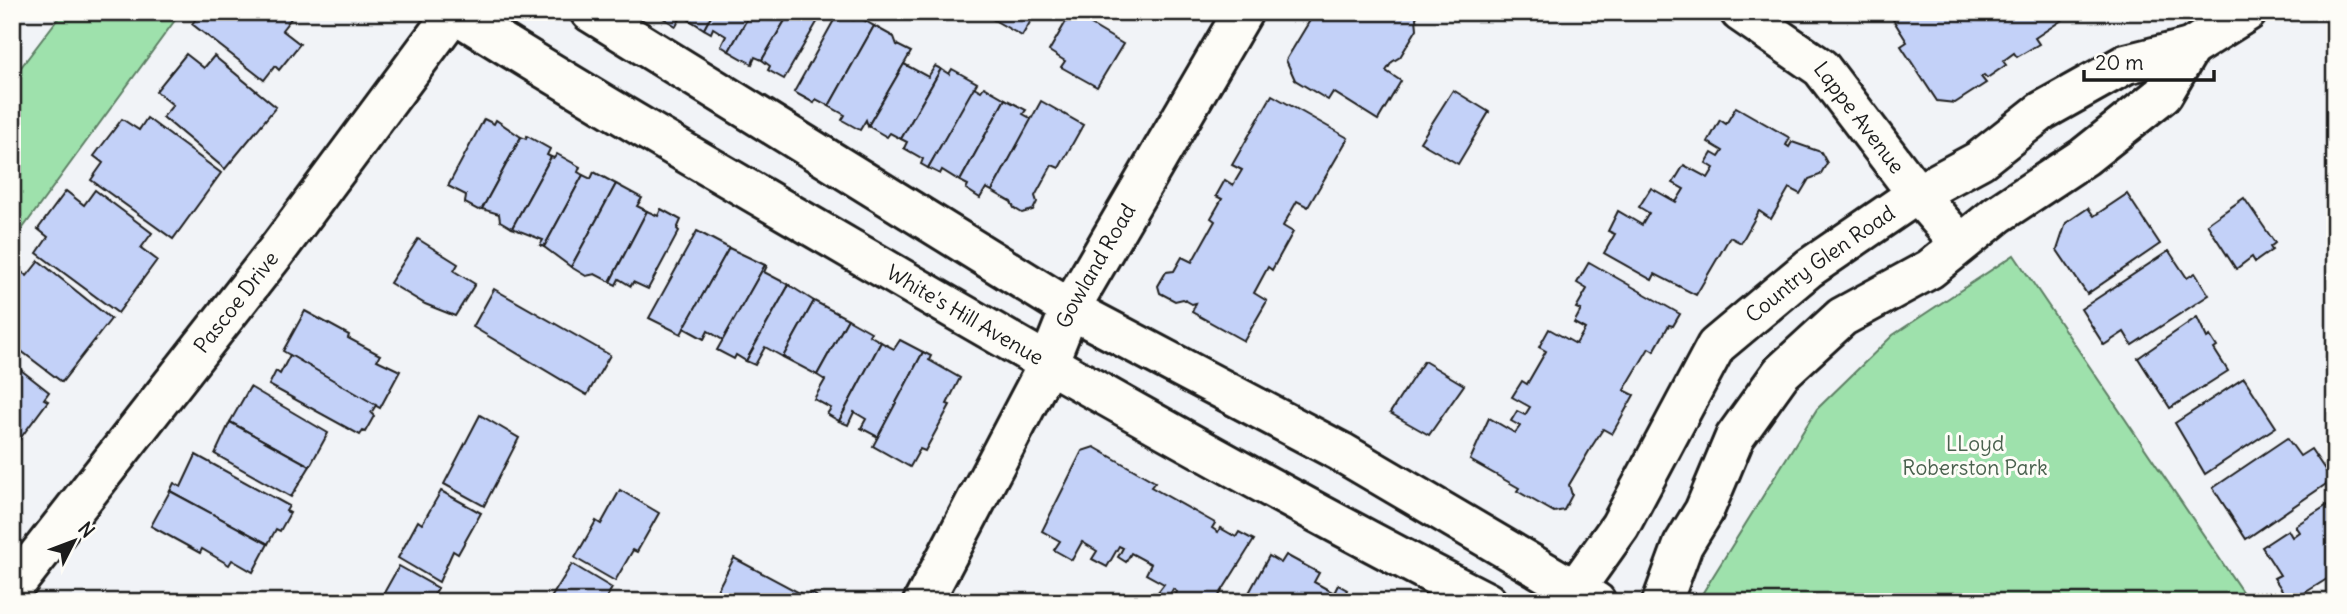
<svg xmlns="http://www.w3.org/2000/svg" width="2347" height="614" viewBox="0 0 2347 614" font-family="Delius,sans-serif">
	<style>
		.green { fill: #9ee1ac; stroke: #5d7e64; stroke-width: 2 }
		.building { fill: #c3d1f8; stroke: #1c1c1c; stroke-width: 2 }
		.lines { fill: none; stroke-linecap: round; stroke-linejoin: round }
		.minor-casing { stroke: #1c1c1c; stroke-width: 44 }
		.minor { stroke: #fdfcf7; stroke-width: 38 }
		.labels { text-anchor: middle; stroke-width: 6; stroke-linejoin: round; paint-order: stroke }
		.street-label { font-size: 21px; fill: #1c1c1c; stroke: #fdfcf7 }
		.park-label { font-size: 21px; fill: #4a614e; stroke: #fdfcf7 }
	</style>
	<rect width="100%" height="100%" fill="#f1f3f7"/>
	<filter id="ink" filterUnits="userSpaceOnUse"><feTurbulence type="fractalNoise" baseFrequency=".0143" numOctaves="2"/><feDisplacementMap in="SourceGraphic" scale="14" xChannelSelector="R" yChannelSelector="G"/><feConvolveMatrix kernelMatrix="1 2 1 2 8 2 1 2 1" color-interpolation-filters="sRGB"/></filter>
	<g filter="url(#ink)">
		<g class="green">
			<path d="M63 12H181L12 243V79Z"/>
			<path d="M2014 255 2249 602H1697L1817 409 1893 335Z"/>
		</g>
		<g class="building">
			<path d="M201 12H296L282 30 300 44 279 70 275 66 264 80 192 24Z"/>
			<path d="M666 12H713L704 29 688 19 689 16 684 12 676 26 663 18Z"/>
			<path d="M713 12H751L729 51 721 46 726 36 713 28 711 33 704 29Z"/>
			<path d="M751 12H790L762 60 755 57 752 64 729 51Z"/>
			<path d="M790 12H823L784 79 768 70 770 66 762 60Z"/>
			<path d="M980 12H1036L1022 36Z"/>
			<path d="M1315 12 1323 16 1326 12H1419L1416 18 1417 29 1400 57 1392 62 1386 71 1401 81 1378 120 1333 92 1328 100 1295 80 1286 60Z"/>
			<path d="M1901 12H2074L2035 38 2039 44 2017 57 2014 53 2003 61 2006 65 1987 78 1984 75 1981 77 1986 83 1955 103 1937 101 1901 46 1907 42 1892 18Z"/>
			<path d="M838 13 853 20 860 18 874 26 829 106 816 99 814 103 794 92Z"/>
			<path d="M1071 13 1123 44 1097 87 1061 67 1065 61 1049 51Z"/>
			<path d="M874 26 894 37 897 45 911 52 868 126 866 120 860 130 842 120 845 115 829 106Z"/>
			<path d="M186 54 204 68 214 56 276 107 225 169 163 117 173 105 156 91Z"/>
			<path d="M904 64 928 77 935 66 941 69 901 139 890 133 887 137 868 126Z"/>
			<path d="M941 69 949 74 952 69 977 83 928 168 921 164 923 159 904 148 907 142 901 139Z"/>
			<path d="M974 87 981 91 984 87 1005 99 960 181 942 170 940 174 928 168Z"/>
			<path d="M1453 90 1489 112 1458 164 1420 142Z"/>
			<path d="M1272 95 1348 138 1308 207 1297 201 1283 226 1293 232 1272 270 1268 267 1254 293 1267 301 1244 341 1192 312 1196 303 1192 304 1183 299 1175 301 1160 293 1158 286 1166 272 1174 271 1182 257 1192 262 1215 221 1211 218 1222 199 1216 196 1225 180 1233 185 1242 170 1232 165Z"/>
			<path d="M1005 99 1026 110 1023 114 1032 119 992 191 986 188 980 198 966 189 968 185 960 181Z"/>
			<path d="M1041 101 1083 125 1059 168 1052 165 1035 196 1037 202 1033 210 1022 213 1014 208 1011 202 992 191Z"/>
			<path d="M1736 107 1790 138 1786 145 1789 147 1792 142 1821 152 1827 163 1820 175 1809 179 1800 194 1789 188 1771 219 1759 211 1741 243 1730 237 1696 295 1655 274 1652 280 1604 253 1615 234 1608 231 1618 211 1642 225 1649 213 1639 207 1651 188 1676 202 1684 189 1673 183 1684 165 1708 178 1714 168 1706 163 1712 153 1719 157 1723 151 1708 142 1720 120 1726 124Z"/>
			<path d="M147 118 221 173 173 239 91 180 103 163 94 156 122 119 139 130Z"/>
			<path d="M484 119 494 124 496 120 521 137 482 209 478 210 465 203 466 195 448 186Z"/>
			<path d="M527 136 550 149 547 155 551 157 512 228 500 221 499 214 482 209 521 137 526 139Z"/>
			<path d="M557 154 580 167 578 172 583 175 544 247 540 245 543 240 512 228 551 157 554 158Z"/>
			<path d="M594 172 616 184 571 267 544 247 583 175 591 179Z"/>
			<path d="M616 184 642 198 637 206 647 211 610 282 595 274 586 276 571 267Z"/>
			<path d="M95 190 152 233 141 248 157 260 118 313 37 253 48 237 38 229 66 191 84 205Z"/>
			<path d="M2127 194 2160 244 2087 294 2057 250 2066 223 2088 208 2094 216Z"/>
			<path d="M2244 198 2275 243 2270 247 2272 250 2255 262 2252 257 2236 269 2207 224Z"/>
			<path d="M661 209 681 220 677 229 679 231 648 289 633 282 631 286 619 279 616 285 610 282 647 211 658 216Z"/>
			<path d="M697 231 729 248 681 334 649 318Z"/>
			<path d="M418 239 458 264 454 271 475 284 455 316 425 304 390 283Z"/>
			<path d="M729 248 765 265 723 340 708 331 704 339 684 328Z"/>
			<path d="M2169 251 2187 278 2195 273 2209 295 2132 345 2124 332 2104 345 2081 309Z"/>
			<path d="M39 261 111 319 62 382 12 344V265L27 276Z"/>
			<path d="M1589 262 1680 314 1673 326 1669 325 1654 351 1649 348 1624 390 1634 395 1612 434 1603 429 1592 446 1569 485 1572 495 1564 510 1554 512 1517 491 1519 488 1470 460 1489 418 1515 433 1520 426 1511 421 1517 411 1525 415 1530 407 1512 397 1522 381 1527 384 1546 351 1539 347 1549 329 1576 344 1585 329 1574 323 1581 310 1576 308 1587 289 1577 283Z"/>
			<path d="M765 265 767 266 764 272 789 285 746 361 736 355 734 359 717 350Z"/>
			<path d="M789 285 814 301 783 357 765 347 755 365 746 361Z"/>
			<path d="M494 289 610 355 587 395 473 327Z"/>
			<path d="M814 301 848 319 817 375 783 357Z"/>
			<path d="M305 311 349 335 348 338 380 355 377 360 400 371 380 408 283 351Z"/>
			<path d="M2197 317 2207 338 2210 336 2217 347 2214 349 2228 371 2170 408 2138 358Z"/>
			<path d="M848 319 871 332 869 335 881 342 839 421 827 414 831 408 814 399 825 380 817 375Z"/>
			<path d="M900 340 923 352 878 437 861 428 866 419 854 412 848 425 839 421 881 342 894 349Z"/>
			<path d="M923 352 931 356 929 360 960 378 947 404 950 405 925 451 920 449 910 467 873 446Z"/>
			<path d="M290 355 376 405 371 413 374 416 365 432 363 431 360 435 269 385 276 371 280 374Z"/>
			<path d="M1424 361 1464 385 1429 435 1390 413Z"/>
			<path d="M12 363 49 392 44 399 48 401 16 444 12 442Z"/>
			<path d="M2244 378 2276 427 2205 474 2175 423Z"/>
			<path d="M250 387 328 433 310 466 230 422Z"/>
			<path d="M480 415 519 438 484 506 444 484Z"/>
			<path d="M230 422 310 466 291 497 215 454Z"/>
			<path d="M2287 438 2300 456 2311 449 2332 480 2246 539 2213 488Z"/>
			<path d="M1094 447 1155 482 1151 487 1215 523 1212 528 1218 532 1220 528 1236 537 1239 532 1254 540 1215 602H1171L1177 592 1173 589 1168 598 1158 592 1164 584 1146 574 1151 564 1131 553 1126 562 1118 557 1123 548 1119 546 1107 567 1092 559 1097 551 1082 542 1072 560 1054 550 1060 541 1042 531 1082 451Z"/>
			<path d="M196 455 289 506 286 511 290 513 280 531 276 529 268 544 170 491 174 483 181 487Z"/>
			<path d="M620 490 659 513 637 552 633 550 615 581 575 558 596 521 601 524Z"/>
			<path d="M170 491 268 544 253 572 232 560 229 565 202 549 200 553 151 526Z"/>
			<path d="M441 491 481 513 458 554 453 551 439 582 398 558 418 521 422 524Z"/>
			<path d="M2335 500V574L2290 602 2274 578 2280 575 2262 547 2288 530 2292 537 2299 532 2295 526Z"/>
			<path d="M1286 555 1319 573 1314 582 1334 593 1338 585 1347 590 1343 598 1350 602H1244L1269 556 1281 563Z"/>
			<path d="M734 558 805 596 812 593 824 602H711Z"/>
			<path d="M572 564 612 588 604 602 549 601Z"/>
			<path d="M399 566 438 588 430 602H373L375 598 380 600Z"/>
			<path d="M2335 593V602H2321Z"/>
		</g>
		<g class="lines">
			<g class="minor-casing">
				<g id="minor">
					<path id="s1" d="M453 12C593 100 737 183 880 266 1080 383 1281 497 1487 602"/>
					<path d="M590 12 1070 309 1341 452 1596 602"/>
					<path id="s2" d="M1740 12 1821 68 1917 194 1960 243"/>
					<path id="s3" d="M12 589 275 253 454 12"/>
					<path id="s4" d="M923 602 1048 364 1070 309 1243 12"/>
					<path id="s5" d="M1566 602 1620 526 1716 346 1809 268 1917 194 1980 160 2042 111 2126 64 2190 48 2247 12"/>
					<path d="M1662 602 1683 545 1704 511 1735 437 1781 373 1842 317 1930 269 1998 214 2084 157 2163 94 2190 48"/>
				</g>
			</g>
			<use href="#minor" class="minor"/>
		</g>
	</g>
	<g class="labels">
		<g class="street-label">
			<text dy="7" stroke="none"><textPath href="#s2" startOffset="161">Lappe Avenue</textPath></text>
			<text dy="7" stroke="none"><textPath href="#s5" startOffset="430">Country Glen Road</textPath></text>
			<text dy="7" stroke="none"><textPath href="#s4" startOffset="378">Gowland Road</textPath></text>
			<text dy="7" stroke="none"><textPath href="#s3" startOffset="364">Pascoe Drive</textPath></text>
			<text dy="7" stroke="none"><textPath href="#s1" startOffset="595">White's Hill Avenue</textPath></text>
		</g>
		<g class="park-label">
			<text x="1975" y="451">LLoyd<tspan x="1975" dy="24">Roberston Park</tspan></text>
		</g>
	</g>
	<rect width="2347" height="614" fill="none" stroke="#fdfcf7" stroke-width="42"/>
	<rect x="21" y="21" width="2305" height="572" fill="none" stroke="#1c1c1c" stroke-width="2.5" filter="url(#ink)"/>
	<g transform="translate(74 541) rotate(48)" stroke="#fdfcf7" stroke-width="5" paint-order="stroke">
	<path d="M0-5L12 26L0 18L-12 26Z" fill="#1c1c1c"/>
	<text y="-10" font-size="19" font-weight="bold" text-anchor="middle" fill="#1c1c1c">N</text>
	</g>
	<path d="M2084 70v10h130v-10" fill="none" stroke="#1c1c1c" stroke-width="3.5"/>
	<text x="2095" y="70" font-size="21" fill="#1c1c1c" stroke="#fdfcf7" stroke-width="5" paint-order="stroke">20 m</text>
</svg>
